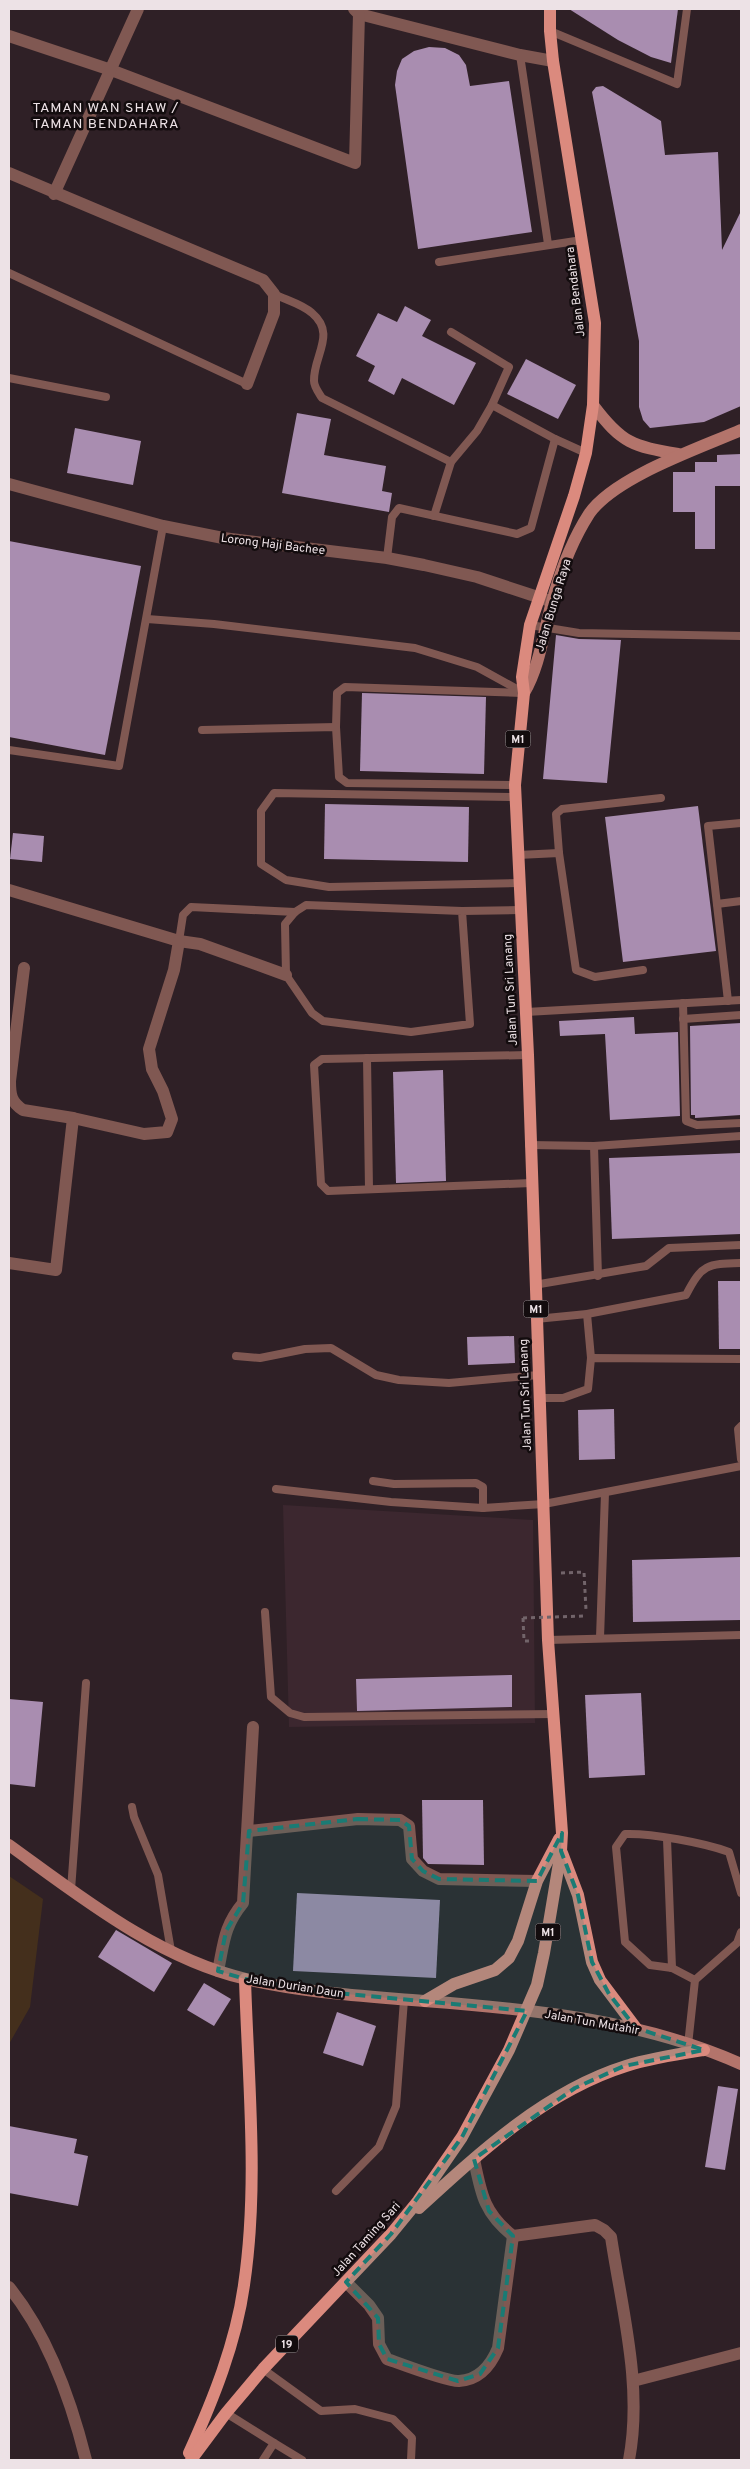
<svg xmlns="http://www.w3.org/2000/svg" width="750" height="2469" viewBox="0 0 750 2469" font-family="Overpass,sans-serif">
	<style>
		.built { fill: #3c272f }
		.green { fill: #442f1c }
		.building { fill: #a98db0 }
		.lines { fill: none; stroke-linecap: round; stroke-linejoin: round }
		.path { stroke: #72646a; stroke-width: 3; stroke-dasharray: 4 4; stroke-linecap: butt }
		.lane { stroke: #805852; stroke-width: 8 }
		.street { stroke: #805852; stroke-width: 12 }
		.secondary { stroke: #b3746b; stroke-width: 12 }
		.primary { stroke: #db8a7e; stroke-width: 12 }
		.path-bridge { stroke: #72646a; stroke-width: 3; stroke-dasharray: 4 4; stroke-linecap: butt }
		.marked { fill: #1a7b74; fill-opacity: 0.2; stroke: #1a7b74; stroke-width: 4; stroke-dasharray: 10 6; stroke-linejoin: round }
		.labels { text-anchor: middle; stroke-width: 5; stroke-linejoin: round; paint-order: stroke }
		.shield { fill: #130c0e; stroke: #aca2a5; stroke-width: 1 }
		.shield-label { font-size: 11px; font-weight: bold; fill: #ede2e6 }
		.street-label { font-size: 12px; fill: #ede2e6; stroke: #130c0e }
		.neighbourhood-label { font-size: 14px; letter-spacing: 1px; fill: #ede2e6; stroke: #130c0e }
	</style>
	<rect width="100%" height="100%" fill="#2f2026"/>
	<path class="built" d="M283 1505 533 1520 535 1723 289 1727Z"/>
	<path class="green" d="M9 1876 43 1899 30 2007 9 2044Z"/>
	<g class="building">
		<path d="M569 9H678L671 63 651 57 618 40Z"/>
		<path d="M429 47 445 48 459 55 466 65 470 86 509 81 532 232 418 249 395 85 397 71 402 59 414 51Z"/>
		<path d="M603 86 661 121 665 155 718 152 722 250 741 211V406L704 422 650 428 643 420 639 407V341L592 92 596 87Z"/>
		<path d="M405 306 431 320 422 336 476 363 454 405 402 378 394 395 368 381 375 366 356 356 378 313 397 322Z"/>
		<path d="M526 359 576 385 558 419 507 394Z"/>
		<path d="M297 413 331 419 324 455 386 466 382 491 392 493 389 512 282 493Z"/>
		<path d="M75 428 141 441 133 485 67 473Z"/>
		<path d="M741 454V486H715V549H695V512H673V472H695V462H717V455Z"/>
		<path d="M9 541 141 566 105 755 9 737Z"/>
		<path d="M556 635 579 639 621 640 607 783 543 779Z"/>
		<path d="M362 693 486 697 484 774 360 771Z"/>
		<path d="M325 804 469 807 468 862 324 859Z"/>
		<path d="M698 806 716 951 623 962 605 817Z"/>
		<path d="M13 833 44 836 42 862 10 859Z"/>
		<path d="M634 1017 635 1034 678 1032 680 1116 610 1120 605 1034 560 1036 559 1021Z"/>
		<path d="M741 1023V1115L695 1118V1115H691L690 1026Z"/>
		<path d="M443 1070 446 1181 396 1183 393 1072Z"/>
		<path d="M741 1153V1234L612 1239 609 1158Z"/>
		<path d="M718 1281H741V1349H719Z"/>
		<path d="M514 1336 515 1363 468 1365 467 1337Z"/>
		<path d="M614 1409 615 1459 579 1460 578 1410Z"/>
		<path d="M741 1557V1620L633 1622 632 1560Z"/>
		<path d="M512 1675V1707L357 1711 356 1679Z"/>
		<path d="M641 1693 645 1775 589 1778 585 1695Z"/>
		<path d="M9 1699 43 1702 35 1787 9 1784Z"/>
		<path d="M422 1800H483L484 1865 428 1864 423 1858Z"/>
		<path d="M297 1893 440 1900 436 1978 293 1971Z"/>
		<path d="M116 1930 172 1963 154 1992 98 1957Z"/>
		<path d="M204 1983 231 1999 214 2026 187 2010Z"/>
		<path d="M337 2012 376 2026 363 2066 323 2053Z"/>
		<path d="M718 2086 738 2089 725 2170 705 2167Z"/>
		<path d="M9 2126 77 2139 74 2153 88 2156 78 2206 9 2193Z"/>
	</g>
	<g class="lines">
		<g class="path">
			<path d="M561 1573 584 1572 586 1610"/>
			<path d="M523 1618 524 1641H533"/>
		</g>
		<g class="lane">
			<path d="M550 31 677 84 687 9"/>
			<path d="M520 55 548 244"/>
			<path d="M439 262 582 240"/>
			<path d="M9 273 247 384"/>
			<path d="M274 294C286 300 302 304 312 313 337 334 313 356 314 381 314 387 319 393 322 398L451 462"/>
			<path d="M451 332 509 367 492 405"/>
			<path d="M9 378 106 397"/>
			<path d="M434 516 451 462 477 431 492 405 555 439"/>
			<path d="M387 558 392 517 399 508 517 534 531 528 555 439 586 453"/>
			<path d="M147 619 214 624 415 648 477 667 524 693"/>
			<path d="M530 625 579 633 741 636"/>
			<path d="M336 727 337 693 345 687 522 693"/>
			<path d="M202 730 336 727 339 777 347 783 515 785"/>
			<path d="M9 750 119 766 163 526"/>
			<path d="M515 797 274 793 261 811V864L286 880 329 887 519 883"/>
			<path d="M559 853 556 814 562 809 661 798"/>
			<path d="M518 855 559 853 576 970 595 977 643 970"/>
			<path d="M717 904 741 901"/>
			<path d="M462 911 470 1024 411 1032 323 1021 312 1013 286 975 285 924 295 912 306 905 462 911 520 910"/>
			<path d="M179 941 183 915 191 907 295 912"/>
			<path d="M728 1001 708 826 741 823"/>
			<path d="M683 1003 686 1121 697 1125 741 1123"/>
			<path d="M526 1012 741 1000"/>
			<path d="M683 1019 741 1015"/>
			<path d="M528 1055 322 1059 314 1065 321 1184 328 1191 531 1183"/>
			<path d="M367 1058 369 1189"/>
			<path d="M529 1145 594 1146 741 1136"/>
			<path d="M594 1146 598 1276"/>
			<path d="M534 1285 646 1266 669 1248 741 1245"/>
			<path d="M587 1314 591 1358"/>
			<path d="M536 1319 587 1314 686 1295C702 1264 707 1264 741 1263"/>
			<path d="M236 1356 260 1358 305 1349 331 1348 376 1375 399 1380 449 1383 538 1375"/>
			<path d="M539 1398H563L588 1389 591 1358 741 1359"/>
			<path d="M741 1426 738 1429 741 1459"/>
			<path d="M373 1481 394 1484 476 1483 483 1487V1508"/>
			<path d="M276 1489 391 1502 483 1508 544 1504 741 1466"/>
			<path d="M265 1612 271 1697 290 1713 304 1717 555 1714"/>
			<path d="M600 1638 605 1493"/>
			<path d="M548 1640 741 1635"/>
			<path d="M132 1807 134 1817 158 1875 171 1951"/>
			<path d="M667 1839 672 1968"/>
			<path d="M71 1890 86 1683"/>
			<path d="M695 1980 672 1968 650 1965 625 1942 616 1847 625 1834C651 1833 705 1843 729 1852L741 1893"/>
			<path d="M688 2045 695 1980 737 1943 741 1932"/>
			<path d="M336 2191 379 2147 396 2106 404 2000"/>
			<path d="M263 2369 321 2411 355 2409 393 2419 412 2438 411 2460"/>
			<path d="M226 2413 274 2443 263 2460"/>
			<path d="M274 2443 302 2460"/>
		</g>
		<g class="street">
			<path d="M359 14 520 55 553 61"/>
			<path d="M9 36 111 70 355 163 359 14 354 9"/>
			<path d="M9 173 263 280 274 294V313L247 384"/>
			<path d="M54 194 138 9"/>
			<path d="M9 484 163 526 223 538 387 558 424 565 477 577 550 601"/>
			<path d="M9 890 179 941 200 944 286 975"/>
			<path d="M24 968 10 1081C10 1095 11 1102 23 1110L73 1118 144 1134 167 1132 172 1119 163 1091 152 1069 149 1049 174 970 179 941"/>
			<path d="M9 1263 56 1270 73 1118"/>
			<path d="M249 1831 358 1819 400 1820 409 1826 412 1859 423 1871 439 1879 537 1881"/>
			<path d="M218 1971C224 1942 224 1926 243 1903L253 1727"/>
			<path d="M474 2159C481 2194 484 2213 513 2236L595 2225 604 2230 611 2237C622 2310 643 2386 629 2460"/>
			<path d="M346 2282 369 2305 378 2318 379 2344 387 2359C401 2364 448 2382 459 2381 479 2380 491 2365 498 2348L513 2236"/>
			<path d="M9 2287C48 2335 71 2400 86 2460"/>
			<path d="M633 2381 741 2353"/>
		</g>
		<g class="secondary">
			<path d="M593 405C622 444 633 446 678 454"/>
			<path d="M524 693C541 664 544 627 554 595 562 567 573 539 589 514 614 477 700 448 741 430"/>
			<path d="M9 1845C81 1897 157 1958 246 1979 304 1993 365 1996 424 2001 531 2009 643 2020 741 2064"/>
		</g>
		<g class="primary">
			<path d="M562 1853 578 1895 592 1962 600 1980 636 2028"/>
			<path d="M425 2001 454 1984 495 1970 509 1958 518 1941 537 1881 559 1839"/>
			<path d="M419 2208C480 2152 546 2091 626 2066 651 2058 678 2054 704 2050"/>
			<path d="M189 2453C213 2400 236 2343 244 2285 259 2184 248 2081 245 1979"/>
			<path d="M191 2460 226 2413 263 2369 391 2234 418 2201 462 2137 509 2050 537 1985 544 1953 561 1851 562 1833 548 1640 528 1055 515 785 524 693 522 677 530 625 574 496 586 453 593 405 595 323 553 61 550 31V9"/>
		</g>
		<path class="path-bridge" d="M523 1618 586 1616"/>
	</g>
	<path class="marked" d="M358 1819 400 1820 409 1826 412 1859 423 1871 439 1879 537 1881 562 1833 561 1851 578 1895 592 1962 609 1994 636 2028 704 2050 624 2066 575 2088 474 2159 489 2211 513 2236 498 2348 480 2374 458 2381 387 2359 379 2344 378 2318 346 2282 391 2234 462 2137 527 2011 325 1992 245 1979 218 1971 226 1931 243 1903 249 1831Z"/>
	<g class="labels">
		<g class="shield">
			<rect x="505.5" y="730.5" width="25" height="17" rx="4"/>
			<rect x="523.5" y="1300.5" width="25" height="17" rx="4"/>
			<rect x="535.5" y="1923.5" width="25" height="17" rx="4"/>
			<rect x="276" y="2335.5" width="22" height="17" rx="4"/>
		</g>
		<g class="shield-label">
			<text x="518" y="743">M1</text>
			<text x="536" y="1313">M1</text>
			<text x="548" y="1936">M1</text>
			<text x="287" y="2348">19</text>
		</g>
		<g class="street-label">
			<text transform="translate(575 292) rotate(-97)" y="4">Jalan Bendahara</text>
			<text transform="translate(273 544) rotate(7)" y="4">Lorong Haji Bachee</text>
			<text transform="translate(553 605) rotate(-73)" y="4">Jalan Bunga Raya</text>
			<text transform="translate(510 990) rotate(-93)" y="4">Jalan Tun Sri Lanang</text>
			<text transform="translate(525 1395) rotate(-92)" y="4">Jalan Tun Sri Lanang</text>
			<text transform="translate(295 1986) rotate(9)" y="4">Jalan Durian Daun</text>
			<text transform="translate(592 2022) rotate(10)" y="4">Jalan Tun Mutahir</text>
			<text transform="translate(366 2239) rotate(-48)" y="4">Jalan Taming Sari</text>
		</g>
		<g class="neighbourhood-label">
			<text x="106" y="112">TAMAN WAN SHAW /<tspan x="106" dy="16">TAMAN BENDAHARA</tspan></text>
		</g>
	</g>
	<rect width="750" height="2469" fill="none" stroke="#ede2e6" stroke-width="20"/>
</svg>
